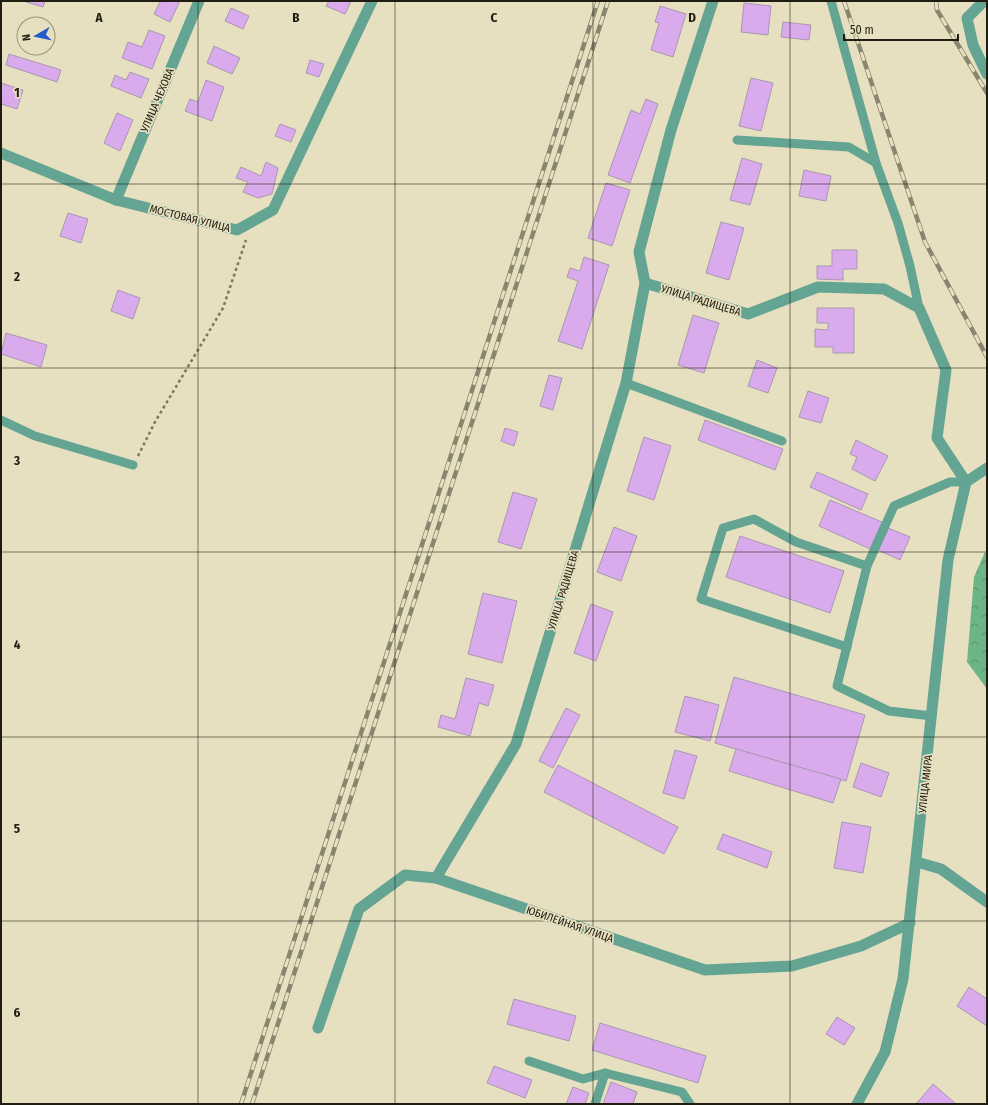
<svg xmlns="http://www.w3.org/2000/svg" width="988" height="1105" viewBox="0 0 988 1105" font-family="'Fira Sans Condensed',sans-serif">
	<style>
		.forest { fill: url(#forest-crowns) }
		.building { fill: #d9abec; stroke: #a997b1 }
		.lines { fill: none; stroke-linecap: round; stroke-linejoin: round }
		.path { stroke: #7b7762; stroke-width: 2.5; stroke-dasharray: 3 3; stroke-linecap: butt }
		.service { stroke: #63a492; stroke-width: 9 }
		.minor { stroke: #63a492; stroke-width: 11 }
		.rail-casing { stroke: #8a856e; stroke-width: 4.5 }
		.rail { stroke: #e7e0c0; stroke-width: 3; stroke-dasharray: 9; stroke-linecap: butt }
		.grid { fill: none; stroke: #1f1c11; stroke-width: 1; stroke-opacity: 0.55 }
		.labels { text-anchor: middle; stroke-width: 3.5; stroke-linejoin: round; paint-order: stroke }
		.street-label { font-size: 11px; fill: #1f1c11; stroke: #e7e0c0 }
		.grid-label { font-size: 13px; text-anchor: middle; font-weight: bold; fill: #1f1c11; stroke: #e7e0c0; stroke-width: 3.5; stroke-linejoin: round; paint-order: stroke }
	</style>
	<defs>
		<pattern id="forest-crowns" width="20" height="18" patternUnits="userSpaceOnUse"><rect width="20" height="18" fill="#6bb587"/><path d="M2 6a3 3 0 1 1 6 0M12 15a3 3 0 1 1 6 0" fill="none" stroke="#57926d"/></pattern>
	</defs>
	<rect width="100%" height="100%" fill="#e7e0c0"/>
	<path class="forest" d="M987 551V689L967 662 974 577 985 552Z"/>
	<g class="building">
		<path d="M23 1H45L43 7Z"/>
		<path d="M159 1H180L170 22 154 14 160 2Z"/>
		<path d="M329 1H351L345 14 326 6Z"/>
		<path d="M744 3 771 6 768 35 741 32Z"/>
		<path d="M660 6 686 14 673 57 651 50 659 23 655 22Z"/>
		<path d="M231 8 249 16 243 29 225 21Z"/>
		<path d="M783 22 811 25 809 40 781 37Z"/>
		<path d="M149 30 165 36 152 69 122 58 128 42 142 47Z"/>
		<path d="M214 46 240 58 232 74 207 63Z"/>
		<path d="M9 54 61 70 57 82 6 65Z"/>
		<path d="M310 60 324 64 319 77 306 73Z"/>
		<path d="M130 72 149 79 141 98 111 86 115 75 126 80Z"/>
		<path d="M751 78 773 83 761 131 739 126Z"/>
		<path d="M206 80 224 87 212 121 185 111 190 99 198 102Z"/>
		<path d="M1 83 23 90 17 109 1 104Z"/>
		<path d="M646 99 658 104 630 183 608 175 631 110 640 114Z"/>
		<path d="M117 113 133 120 120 151 104 143Z"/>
		<path d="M280 124 296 130 291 142 275 136Z"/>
		<path d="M742 158 762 164 750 205 730 200Z"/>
		<path d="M266 162 278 168 272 194 258 198 243 192 248 182 236 178 241 167 261 176Z"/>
		<path d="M804 170 831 176 826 201 799 196Z"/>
		<path d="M606 183 630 190 612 246 588 238Z"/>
		<path d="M68 213 88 219 81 243 60 236Z"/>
		<path d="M721 222 744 228 729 280 706 273Z"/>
		<path d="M832 250H857V269H843V280L817 279V266H832Z"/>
		<path d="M584 257 609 265 582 349 558 341 578 281 567 277 570 268 580 271Z"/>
		<path d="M118 290 140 298 133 319 111 311Z"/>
		<path d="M817 308H854V353H833V347H815V329L828 330V323H817Z"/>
		<path d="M693 315 719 323 704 373 678 365Z"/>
		<path d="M6 333 47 345 41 367 1 354Z"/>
		<path d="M757 360 777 368 768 393 748 386Z"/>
		<path d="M549 375 562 378 553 410 540 406Z"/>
		<path d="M808 391 829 398 821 423 799 417Z"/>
		<path d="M705 420 783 449 775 470 698 440Z"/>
		<path d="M505 428 518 432 514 446 501 441Z"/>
		<path d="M644 437 671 446 654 500 627 491Z"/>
		<path d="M856 440 888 456 875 481 852 469 857 457 850 454Z"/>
		<path d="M817 472 868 494 861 510 810 487Z"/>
		<path d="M513 492 537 499 521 549 498 542Z"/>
		<path d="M830 500 882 522 870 549 819 526Z"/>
		<path d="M614 527 637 536 621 581 597 572Z"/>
		<path d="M888 528 910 537 900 560 878 550Z"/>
		<path d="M740 536 844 571 830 613 726 577Z"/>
		<path d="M483 593 517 601 502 663 468 654Z"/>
		<path d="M591 604 613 612 596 661 574 653Z"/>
		<path d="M734 677 865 715 846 781 715 743Z"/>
		<path d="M466 678 494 685 488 706 479 703 470 736 438 727 441 715 455 719Z"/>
		<path d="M685 696 719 705 710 741 675 732Z"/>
		<path d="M566 708 580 715 553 768 539 761Z"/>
		<path d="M736 749 841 779 833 803 729 771Z"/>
		<path d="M675 750 697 756 684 799 663 793Z"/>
		<path d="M861 763 889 773 881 797 853 787Z"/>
		<path d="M558 765 678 827 664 854 544 792Z"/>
		<path d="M842 822 871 827 863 873 834 868Z"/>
		<path d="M723 834 772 852 767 868 717 849Z"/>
		<path d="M969 987 987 999V1026L957 1006Z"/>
		<path d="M514 999 576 1016 569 1041 507 1024Z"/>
		<path d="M837 1017 855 1028 844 1045 826 1034Z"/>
		<path d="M600 1023 706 1056 698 1083 592 1050Z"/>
		<path d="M494 1066 532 1080 525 1098 487 1083Z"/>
		<path d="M611 1082 637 1092 633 1104H603Z"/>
		<path d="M933 1084 956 1104H916Z"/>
		<path d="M573 1087 589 1093 585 1104H566Z"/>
	</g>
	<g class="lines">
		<path class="path" d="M138 456 155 422 223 308 246 240"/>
		<g class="service">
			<path d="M831 1 876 163 898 223 910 266 919 308"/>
			<path d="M737 140 849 147 876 163"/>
			<path d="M626 383 782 441"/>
			<path d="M1 420 35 436 133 465"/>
			<path d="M847 647 701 599 723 528 754 519 796 542 867 566"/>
			<path d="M932 716 889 711 837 686 867 566 894 506 950 482H966"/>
			<path d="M529 1061 583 1079 605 1073 682 1092 690 1104"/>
			<path d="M595 1104 605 1073"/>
		</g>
		<g class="minor">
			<path d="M984 1 967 18 973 45 987 74"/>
			<path d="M1 153 116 200 237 230 273 210 372 1"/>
			<path d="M116 200 199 1"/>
			<path d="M645 283 639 252 671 130 713 1"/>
			<path d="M917 862 941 869 987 902"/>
			<path d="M436 878 516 744 626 383 645 283 748 314 818 287 884 289 919 308 946 370 937 438 966 482"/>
			<path d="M318 1028 359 909 405 875 436 878 705 970 792 966 861 946 910 923"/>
			<path d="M857 1104 885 1052 903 979 948 560 966 482 987 468"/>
		</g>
		<g class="rail-casing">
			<g id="rail">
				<path d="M844 1 925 242 987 357"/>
				<path d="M936 1 937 10 987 93"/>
				<path d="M241 1104 598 1"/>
				<path d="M252 1104 608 1"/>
			</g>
		</g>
		<use href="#rail" class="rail"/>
	</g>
	<path class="grid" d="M198 1V1104M395 1V1104M593 1V1104M790 1V1104M1 184H987M1 368H987M1 552H987M1 737H987M1 921H987"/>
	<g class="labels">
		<g class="street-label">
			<text transform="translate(157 100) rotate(-67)" y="4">УЛИЦА ЧЕХОВА</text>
			<text transform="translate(190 218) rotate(14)" y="4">МОСТОВАЯ УЛИЦА</text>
			<text transform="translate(701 300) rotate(17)" y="4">УЛИЦА РАДИЩЕВА</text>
			<text transform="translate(563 590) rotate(-73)" y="4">УЛИЦА РАДИЩЕВА</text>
			<text transform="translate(925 784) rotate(-84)" y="4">УЛИЦА МИРА</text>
			<text transform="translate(570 924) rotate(19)" y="4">ЮБИЛЕЙНАЯ УЛИЦА</text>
		</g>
	</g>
	<g class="grid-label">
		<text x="99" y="22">A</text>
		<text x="296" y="22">B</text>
		<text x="494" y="22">C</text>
		<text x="692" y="22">D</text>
		<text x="17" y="97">1</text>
		<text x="17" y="281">2</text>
		<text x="17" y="465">3</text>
		<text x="17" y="649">4</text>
		<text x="17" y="833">5</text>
		<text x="17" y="1017">6</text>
	</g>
	<rect width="988" height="1105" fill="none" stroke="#1f1c11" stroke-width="4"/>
	<g transform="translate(36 36) rotate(261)"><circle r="19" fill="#e7e0c0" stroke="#97927a"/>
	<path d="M0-3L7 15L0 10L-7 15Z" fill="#225dca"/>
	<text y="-6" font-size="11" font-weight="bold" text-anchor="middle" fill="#1f1c11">N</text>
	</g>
	<path d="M844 34v6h114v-6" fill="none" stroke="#1f1c11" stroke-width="2"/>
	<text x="850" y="34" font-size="12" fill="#1f1c11" stroke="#e7e0c0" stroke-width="3" paint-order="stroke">50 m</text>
</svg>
